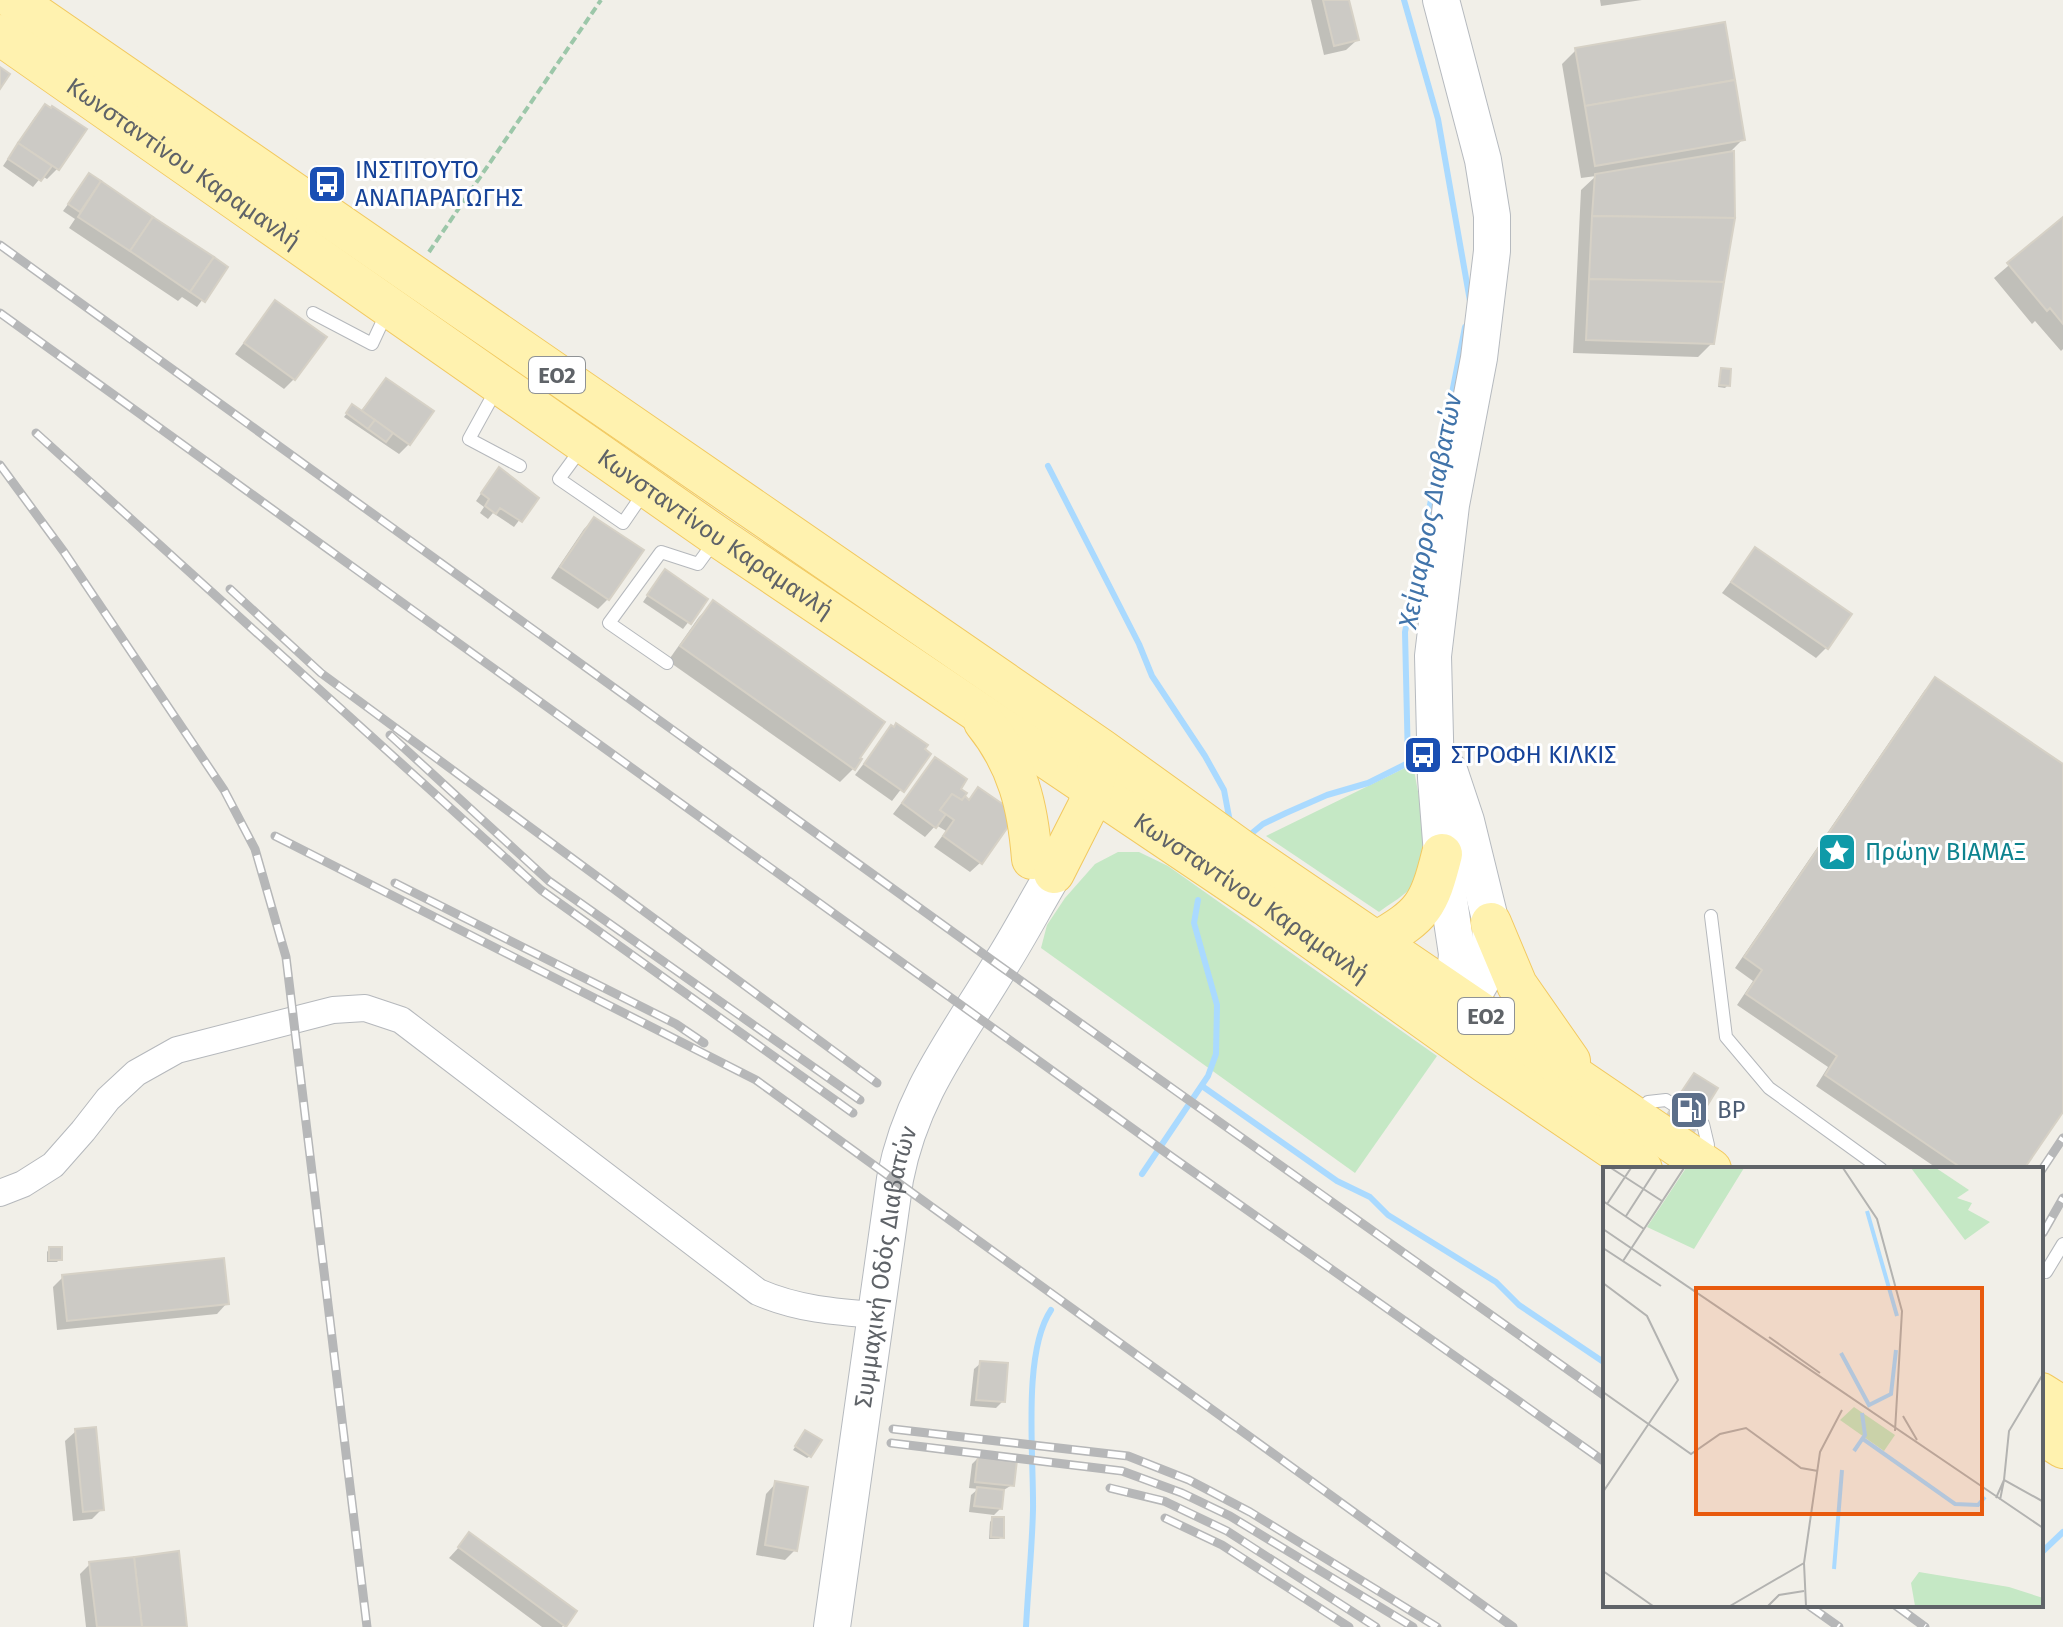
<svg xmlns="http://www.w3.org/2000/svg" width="2063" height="1627" viewBox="0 0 2063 1627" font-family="'Fira Sans',sans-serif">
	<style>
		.green { fill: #c5e8c5 }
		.shadow { fill: #0003 }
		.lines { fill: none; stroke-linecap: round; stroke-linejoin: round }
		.stream { stroke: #aadaff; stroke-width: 6 }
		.building { fill: #cccac5; stroke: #d6d1c6; stroke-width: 2 }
		.lane-casing { stroke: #b5b8bc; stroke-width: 14 }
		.street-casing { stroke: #b5b8bc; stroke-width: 28 }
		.secondary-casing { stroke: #b6babf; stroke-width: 38 }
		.primary-casing { stroke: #f2c960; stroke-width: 42 }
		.path { stroke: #9cc7a9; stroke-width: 4; stroke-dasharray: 8 4; stroke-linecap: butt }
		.lane { stroke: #fff; stroke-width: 12 }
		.street { stroke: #fff; stroke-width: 26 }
		.secondary { stroke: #fff; stroke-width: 36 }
		.primary { stroke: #fff2af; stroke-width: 40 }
		.rail-casing { stroke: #b6b7b8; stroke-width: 9 }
		.rail { stroke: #fff; stroke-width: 6; stroke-dasharray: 18; stroke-linecap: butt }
		.labels { text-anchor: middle; stroke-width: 6; stroke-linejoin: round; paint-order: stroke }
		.shield { fill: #fff; stroke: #8f9295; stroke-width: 2 }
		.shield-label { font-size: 22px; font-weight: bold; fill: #5f6368 }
		.street-label { font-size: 24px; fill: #5f6368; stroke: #fff }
		.transit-label { font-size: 24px; fill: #164399; stroke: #fff; text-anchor: start }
		.culture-label { font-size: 24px; fill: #0d838f; stroke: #fff; text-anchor: start }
		.service-label { font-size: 24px; fill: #4e5e75; stroke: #fff; text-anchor: start }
		.water-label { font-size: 26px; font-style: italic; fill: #4174aa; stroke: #fff }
		.inset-river { fill: none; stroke: #aadaff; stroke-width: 4 }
		.inset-road { fill: none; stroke: #b3b3b1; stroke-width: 2 }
		.view { fill: #e8590c; fill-opacity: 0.15; stroke: #e8590c; stroke-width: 4 }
		.inset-edge { fill: none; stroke: #5f6368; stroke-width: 4 }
	</style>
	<rect width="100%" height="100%" fill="#f1efe8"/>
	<g class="green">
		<path d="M1413 764C1419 801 1433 849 1413 884 1407 895 1389 904 1379 912L1266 836Z"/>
		<path d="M1118 852H1139L1168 866 1437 1056 1355 1173 1041 948 1047 925 1065 898 1095 864Z"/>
	</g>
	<g class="shadow">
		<path d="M1311 0H1347L1357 40 1346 50 1324 55Z"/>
		<path d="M1600 0H1642L1601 6Z"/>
		<path d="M1576 50 1743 139 1728 154 1712 343 1698 357 1573 353 1581 190 1596 176 1581 178 1562 64Z"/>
		<path d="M45 107 84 130 57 169 47 179 42 176 33 187 3 166 35 117Z"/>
		<path d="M89 176 226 268 197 307 182 297 178 301 69 228 75 219 63 211Z"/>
		<path d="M2063 219V349L2061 351 2035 321 2032 324 1994 278Z"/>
		<path d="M276 302 294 379 284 389 235 354Z"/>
		<path d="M1722 370 1728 385 1725 388 1718 387Z"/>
		<path d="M386 380 409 444 399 454 344 417 350 409 360 412Z"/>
		<path d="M493 476 536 498 514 527 493 513 488 519 480 513 484 507 476 501Z"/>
		<path d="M594 519 608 599 598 609 551 578 584 529Z"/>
		<path d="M1755 550 1826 648 1816 658 1722 593Z"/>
		<path d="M659 578 705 600 683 629 643 602Z"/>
		<path d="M713 603 857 758 854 768 840 782 668 661 699 617Z"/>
		<path d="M1936 680 2063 766V1109L2022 1169H1938L1816 1086 1828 1067 1737 1005 1753 981 1735 968 1925 690Z"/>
		<path d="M891 728 928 754 892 801 855 775Z"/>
		<path d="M935 759 962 797 968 801 978 790 981 862 970 872 934 847 946 831 936 825 925 837 893 814Z"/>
		<path d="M1694 1076 1715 1089 1702 1109 1690 1133 1666 1119Z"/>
		<path d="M49 1249 60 1259 57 1262H47V1252Z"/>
		<path d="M63 1277 227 1303 217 1314 57 1330 53 1287Z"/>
		<path d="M981 1363 1003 1401 996 1408 970 1406 974 1369Z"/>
		<path d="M76 1431 102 1509 92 1519 73 1521 65 1441Z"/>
		<path d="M803 1435 810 1456 807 1458 793 1450Z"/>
		<path d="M978 1458 1012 1485 1002 1491 1000 1509 994 1515 969 1512 971 1495 978 1489 969 1488 972 1464Z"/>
		<path d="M776 1483 795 1550 785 1560 756 1555 766 1494Z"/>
		<path d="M992 1519 1002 1537 999 1539H989L990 1522Z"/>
		<path d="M470 1535 574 1612 562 1627H542L449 1558Z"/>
		<path d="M90 1564 185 1627H86L80 1574Z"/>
	</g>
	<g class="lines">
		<g class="stream">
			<path d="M1404 0 1438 119 1470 301"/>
			<path d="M1048 466 1139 644 1152 676 1205 756 1224 790 1230 822"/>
			<path d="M1246 838 1263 824 1286 813 1327 795 1368 783 1408 763 1405 632 1465 327"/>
			<path d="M1202 1086 1337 1181 1370 1197 1388 1215 1496 1282 1519 1305 1605 1363"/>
			<path d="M1142 1174 1208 1076 1216 1054 1217 1005 1194 923 1198 900"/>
			<path d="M2041 1553 2063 1532"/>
			<path d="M1026 1627C1028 1588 1032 1549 1033 1510 1034 1458 1022 1353 1051 1310"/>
		</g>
	</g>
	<g class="building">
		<path d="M1323 0H1349L1359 40 1334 46Z"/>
		<path d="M1725 22 1735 80 1585 106 1575 48Z"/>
		<path d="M0 67 10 74 0 89Z"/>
		<path d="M1735 80 1745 140 1595 166 1585 106Z"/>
		<path d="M45 104 51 108 52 106 87 129 59 170 18 143Z"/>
		<path d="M18 143 52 166 41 181 8 159Z"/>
		<path d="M1734 151 1735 218 1592 216 1595 174Z"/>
		<path d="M89 173 101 181 80 212 68 204Z"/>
		<path d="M101 181 153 217 130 251 78 217Z"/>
		<path d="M1592 216 1735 218 1724 282 1589 279Z"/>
		<path d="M153 217 214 257 190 292 130 251Z"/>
		<path d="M2063 217V324L2050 308 2047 311 2007 263Z"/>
		<path d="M214 257 228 267 205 302 190 292Z"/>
		<path d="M1589 279 1724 282 1714 344 1586 340Z"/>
		<path d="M275 300 327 337 295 380 244 343Z"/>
		<path d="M1721 368 1731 369 1730 386 1719 385Z"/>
		<path d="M386 378 434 411 410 445 362 411Z"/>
		<path d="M352 404 375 420 368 429 346 413Z"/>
		<path d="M375 420 393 433 386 442 368 429Z"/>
		<path d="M499 467 539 498 522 522 500 508 496 514 485 506 489 499 481 493Z"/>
		<path d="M594 517 644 550 609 600 560 567Z"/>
		<path d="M1755 547 1852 614 1828 649 1731 582Z"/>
		<path d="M665 569 708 599 691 624 647 595Z"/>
		<path d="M713 600 885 722 860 758 862 759 855 770 680 646Z"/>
		<path d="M1935 677 2063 764V1112L2024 1169H1963L1825 1075 1837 1056 1746 994 1762 970 1744 957Z"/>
		<path d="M896 723 928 745 925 749 931 754 904 792 864 764 891 725 894 727Z"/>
		<path d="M935 757 967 779 961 789 967 793 962 800 952 794 940 810 946 814 936 828 902 803Z"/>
		<path d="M978 787 1017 814 982 864 943 836 954 820 940 810 952 794 962 800 965 796 969 800Z"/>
		<path d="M1694 1073 1718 1088 1707 1106 1682 1091Z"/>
		<path d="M1680 1094 1707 1109 1694 1132 1667 1115Z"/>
		<rect x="49" y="1247" width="13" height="13"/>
		<path d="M224 1258 229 1304 67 1321 62 1275Z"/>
		<path d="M980 1361 1008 1363 1005 1402 976 1400Z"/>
		<path d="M96 1427 104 1510 83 1512 75 1429Z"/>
		<path d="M805 1430 822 1440 811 1457 795 1446Z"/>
		<path d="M978 1456 1017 1460 1014 1486 975 1482Z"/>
		<path d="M775 1481 808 1487 797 1551 765 1545Z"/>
		<path d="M977 1487 1004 1490 1002 1509 974 1506Z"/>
		<path d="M992 1517H1004V1538L991 1537Z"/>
		<path d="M469 1532 577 1611 566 1627 458 1547Z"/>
		<path d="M179 1551 187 1627H142L134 1557Z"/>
		<path d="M134 1557 142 1627H97L89 1562Z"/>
	</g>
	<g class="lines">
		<g class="lane-casing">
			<g id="lane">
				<path d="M313 313 372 344 386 314"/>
				<path d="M496 390 469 439 520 466"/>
				<path d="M581 449 559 479 623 523 645 491"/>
				<path d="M667 663 609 623 661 552 698 564 714 542"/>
				<path d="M1711 916 1726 1037 1769 1088 1881 1169"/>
				<path d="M1648 1102 1666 1100 1703 1124 1708 1145"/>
				<path d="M2041 1270 2046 1272 2063 1244"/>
			</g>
		</g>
		<g class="street-casing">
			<path id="street" d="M0 1193 23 1184 53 1165 83 1131 108 1099 136 1073 177 1050 333 1010 365 1008 401 1020 758 1292C797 1309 835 1312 878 1315"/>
		</g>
		<g class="secondary-casing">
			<g id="secondary">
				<path d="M1449 770 1466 821 1491 923 1489 956 1483 978 1456 1025"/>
				<path d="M1438 1018 1453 995 1457 954 1442 854 1436 778 1433 656 1451 505 1479 358 1492 251V216L1483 160 1441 0"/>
				<path id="s1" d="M832 1627 895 1179C912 1092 957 1038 1001 964 1020 934 1036 903 1054 873"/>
			</g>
		</g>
		<g class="primary-casing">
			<g id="primary">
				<path d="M14 0 1101 749 1240 849 1711 1169"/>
				<path id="s2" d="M0 35 718 537 1266 906 1486 1063 1642 1169"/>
				<path d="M984 722C1018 764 1028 807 1032 859"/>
				<path d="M1054 873 1088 806 1099 763"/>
				<path d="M1491 923 1517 985 1570 1061"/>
				<path d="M1376 942C1423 915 1429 906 1442 854"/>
				<path d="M2041 1393 2063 1407"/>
				<path d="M2041 1434 2063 1448"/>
			</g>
		</g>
		<path class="path" d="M429 252 601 0"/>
		<use href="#lane" class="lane"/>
		<use href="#street" class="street"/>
		<use href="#secondary" class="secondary"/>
		<use href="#primary" class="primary"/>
		<g class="rail-casing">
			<g id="rail">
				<path d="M0 245 1000 966 1605 1396"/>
				<path d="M0 313 1172 1157 1605 1462"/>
				<path d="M36 433 541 890 853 1113"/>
				<path d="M0 465 64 552 224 790 255 849 286 957 367 1627"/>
				<path d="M230 589 321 673 877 1083"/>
				<path d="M390 735 549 881 860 1100"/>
				<path d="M275 836 756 1080 1513 1627"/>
				<path d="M395 883 676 1024 704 1043"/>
				<path d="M2041 1171 2063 1138"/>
				<path d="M2043 1233 2063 1198"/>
				<path d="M893 1429 1128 1456 1189 1480 1250 1512 1437 1627"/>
				<path d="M891 1443 1122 1471 1182 1493 1230 1516 1413 1627"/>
				<path d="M1110 1488 1164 1501 1227 1531 1376 1627"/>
				<path d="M1165 1518 1222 1545 1349 1627"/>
				<path d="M1808 1605 1839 1627"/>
				<path d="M1895 1605 1925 1627"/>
			</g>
		</g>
		<use href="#rail" class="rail"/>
	</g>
	<defs>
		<g id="bus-square" transform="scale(2)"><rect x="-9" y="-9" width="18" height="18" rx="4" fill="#1a4fb4" stroke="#fff"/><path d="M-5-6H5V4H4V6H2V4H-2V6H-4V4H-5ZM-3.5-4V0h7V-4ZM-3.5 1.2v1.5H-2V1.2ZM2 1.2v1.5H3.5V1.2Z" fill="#fff"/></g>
		<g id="sight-square" transform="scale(2)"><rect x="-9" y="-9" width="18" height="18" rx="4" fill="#0f9aa8" stroke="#fff"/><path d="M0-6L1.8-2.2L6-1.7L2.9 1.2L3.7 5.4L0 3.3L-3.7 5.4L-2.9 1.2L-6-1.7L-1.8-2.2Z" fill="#fff"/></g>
		<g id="fuel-square" transform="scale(2)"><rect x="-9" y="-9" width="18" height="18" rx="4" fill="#5c6f8a" stroke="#fff"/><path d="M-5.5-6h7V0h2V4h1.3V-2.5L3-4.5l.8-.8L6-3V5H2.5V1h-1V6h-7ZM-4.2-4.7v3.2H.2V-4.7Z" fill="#fff"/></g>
	</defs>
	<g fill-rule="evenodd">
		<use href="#bus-square" x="327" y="184"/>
		<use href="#bus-square" x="1423" y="755"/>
		<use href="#sight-square" x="1837" y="852"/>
		<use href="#fuel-square" x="1689" y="1110"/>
	</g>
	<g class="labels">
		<g class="shield">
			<rect x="529" y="357" width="56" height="36" rx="6"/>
			<rect x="1458" y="998" width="56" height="36" rx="6"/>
		</g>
		<g class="shield-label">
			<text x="557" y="383">ΕΟ2</text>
			<text x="1486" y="1024">ΕΟ2</text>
		</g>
		<g class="street-label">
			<text dy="8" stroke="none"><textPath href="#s2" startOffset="224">Κωνσταντίνου Καραμανλή</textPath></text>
			<text dy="8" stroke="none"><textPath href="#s2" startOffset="872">Κωνσταντίνου Καραμανλή</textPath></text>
			<text dy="8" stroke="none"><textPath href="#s2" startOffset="1520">Κωνσταντίνου Καραμανλή</textPath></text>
			<text dy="8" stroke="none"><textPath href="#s1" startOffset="364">Συμμαχική Οδός Διαβατών</textPath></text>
		</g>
		<g class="transit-label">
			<text x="355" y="178">ΙΝΣΤΙΤΟΥΤΟ<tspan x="355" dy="28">ΑΝΑΠΑΡΑΓΩΓΗΣ</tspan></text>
			<text x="1451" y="763">ΣΤΡΟΦΗ ΚΙΛΚΙΣ</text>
		</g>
		<g class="culture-label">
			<text x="1865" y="860">Πρώην ΒΙΑΜΑΞ</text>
		</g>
		<g class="service-label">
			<text x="1717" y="1118">BP</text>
		</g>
		<g class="water-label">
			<text transform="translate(1430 511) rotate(-79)" y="9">Χείμαρρος Διαβατών</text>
		</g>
	</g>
	<g transform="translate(1603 1167)">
		<rect width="440" height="440" fill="#f1efe8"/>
		<path d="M83 1H141L91 82 44 60ZM308 1H333L366 23 354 31 369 36 365 43 387 55 362 73ZM251 240 292 268 281 284 237 253ZM316 405 406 420 440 431V439H312L308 416Z" fill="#c5e8c5"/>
		<path class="inset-river" d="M264 44 294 149M238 186 266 238 288 227 293 183M260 272 352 337 375 338 382 330M251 284 262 268 259 246M231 402 239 303"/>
		<path class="inset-road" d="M8 1 59 34M240 1 274 52 299 144 292 264M0 34 41 62M4 37 28 1M23 49 54 1M0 62 440 361M0 81 58 119M20 94 81 1M0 116 44 149 75 213 0 325M166 170 217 206M0 225 88 287 117 267 143 261 198 301 215 304M300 249 314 273M393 331 401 313 397 333M439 334 401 313 406 264 440 207M0 404 50 439M127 439 201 396M165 439 176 428 201 424M203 439 201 396 217 285 239 243"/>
		<path class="view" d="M93 121H379V347H93Z"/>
		<rect width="440" height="440" class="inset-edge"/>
	</g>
</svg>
